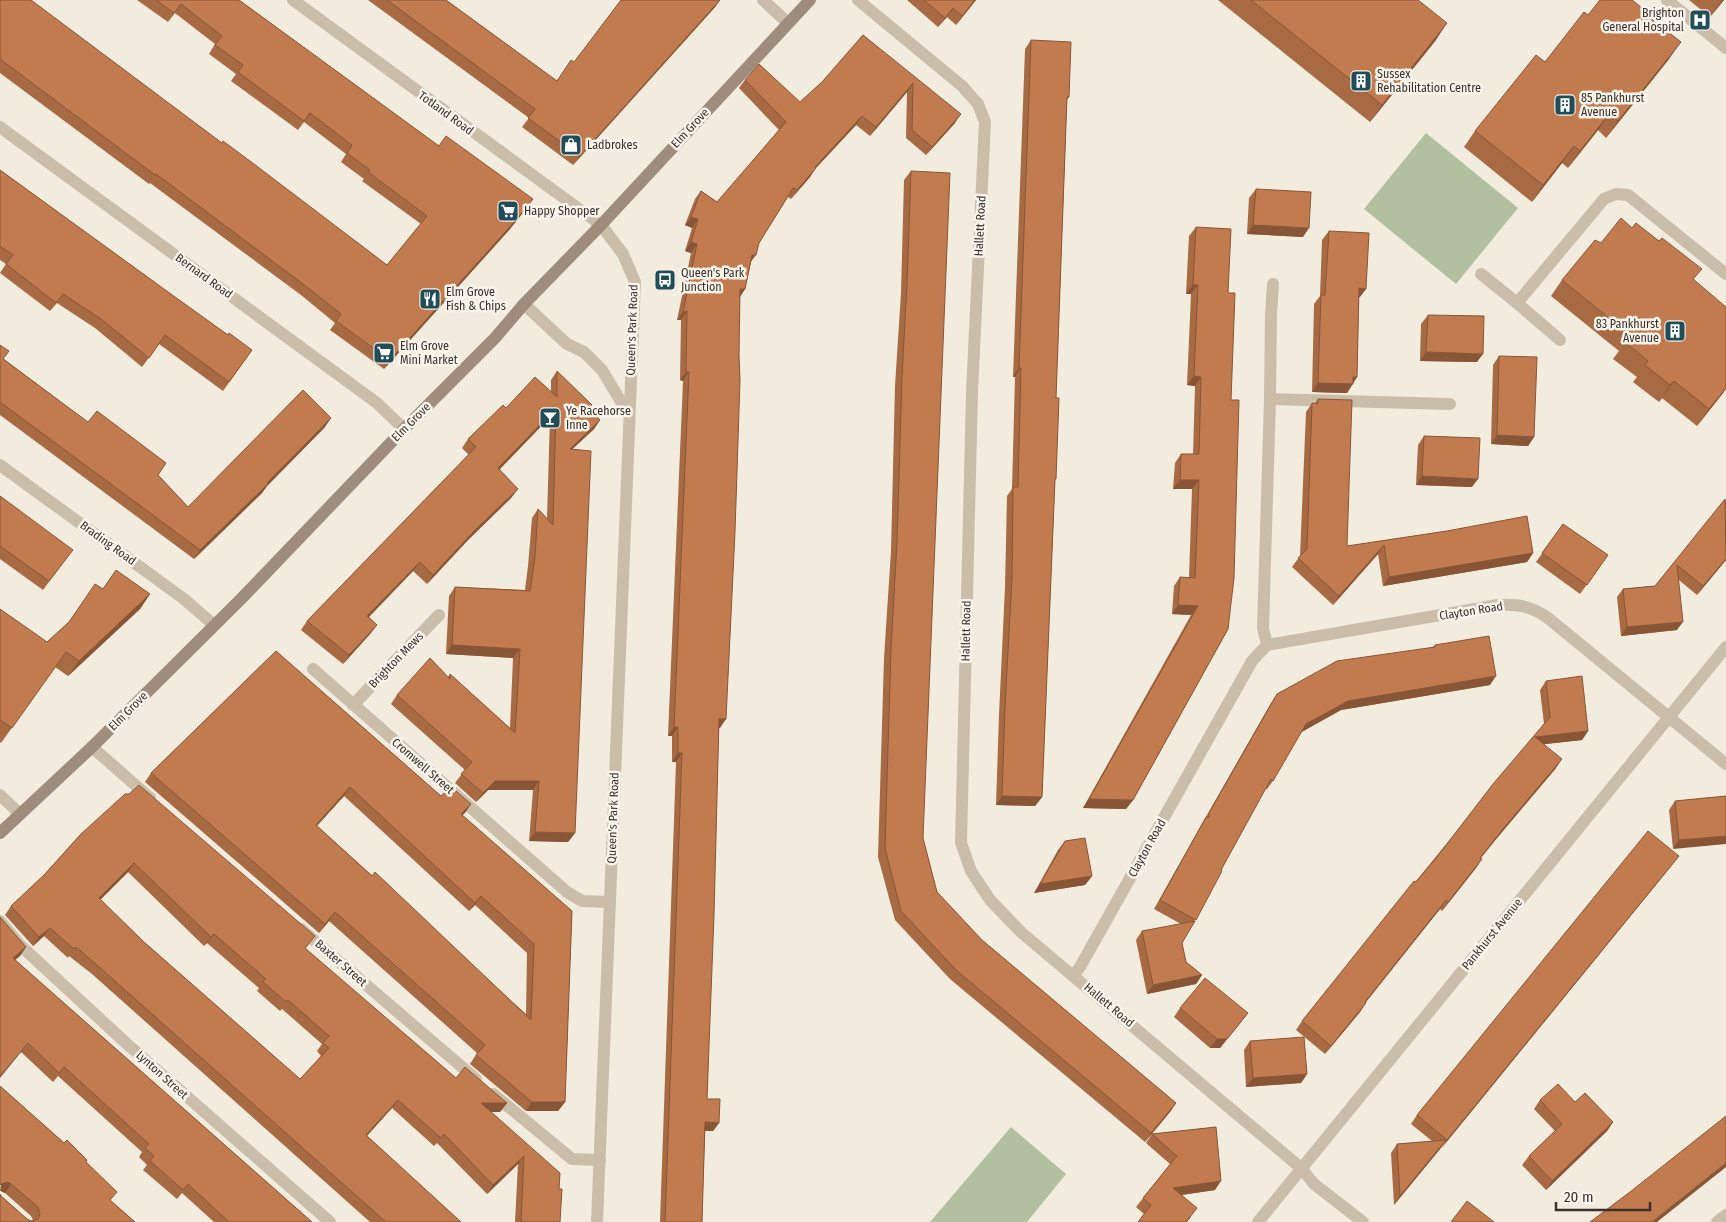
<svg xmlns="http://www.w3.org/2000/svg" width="1726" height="1222" viewBox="0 0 1726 1222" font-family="'Fira Sans Condensed',sans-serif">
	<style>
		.green { fill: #b1c19f }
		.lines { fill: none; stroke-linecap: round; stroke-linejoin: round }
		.lane { stroke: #cabeab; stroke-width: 12 }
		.street { stroke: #cabeab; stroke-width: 12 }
		.secondary { stroke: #9e8d7c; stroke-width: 12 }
		.wall { fill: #a76a43; fill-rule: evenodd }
		.shaded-wall { fill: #885637 }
		.building { fill: #c27b4e; stroke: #885637; fill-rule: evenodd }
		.labels { text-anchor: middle; stroke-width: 5; stroke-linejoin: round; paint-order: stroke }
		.poi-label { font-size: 12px; fill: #38312a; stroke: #faf5ec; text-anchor: start }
		.street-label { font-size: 12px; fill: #38312a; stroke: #faf5ec }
	</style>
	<rect width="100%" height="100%" fill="#f2ecdf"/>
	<g class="green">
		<path d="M1426 133 1518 208 1456 284 1364 209Z"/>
		<path d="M1011 1127 1066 1174 1027 1222H930Z"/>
	</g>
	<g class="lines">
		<g class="lane">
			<path d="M1667 0 1726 48"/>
			<path d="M1481 274 1517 303"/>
			<path d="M1560 340 1517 303 1604 199 1616 194 1628 195 1726 274"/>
			<path d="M1270 399 1450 404"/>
		</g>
		<g class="street">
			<path d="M293 0 601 225 623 254 635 282 597 1222"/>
			<path d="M763 0 788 23"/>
			<path d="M858 0 962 86 978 104 985 122 972 392 961 843 971 871 990 900 1022 933 1301 1168 1314 1184 1363 1222"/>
			<path d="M0 127 377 403 404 429"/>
			<path d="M524 304 567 344 584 352 602 370 629 415"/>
			<path d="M0 465 184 599 214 625"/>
			<path d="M1267 645 1263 628 1270 399 1271 314 1273 284"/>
			<path d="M313 669 567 892 582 901 610 902"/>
			<path d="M353 705 439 615"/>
			<path d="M92 747 150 798"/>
			<path d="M0 795 20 814"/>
			<path d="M0 921 20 945 127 1044 330 1222"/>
			<path d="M301 929 476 1079"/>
			<path d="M1074 975 1080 967 1252 661 1267 645 1498 605C1518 604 1531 606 1548 618L1726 764"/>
			<path d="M493 1094 572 1159 600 1160"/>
			<path d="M1258 1222 1726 647"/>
			<path d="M1717 1222 1726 1215"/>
		</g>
		<path class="secondary" d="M0 833 92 747 242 598 404 429 495 338 524 304 601 225 810 0"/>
	</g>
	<g class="wall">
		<path d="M0 0 387 265 421 224 362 181 364 179 341 162 346 154 304 122 298 130 231 81 236 74 209 54 215 44 175 13 168 22 137 0H239L439 146 527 208 510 229 384 369 330 330 335 323 301 295 150 183 149 184 0 73Z"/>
		<path d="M368 0H446L557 81 574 62 716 6 573 165 522 127 529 118Z"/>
		<path d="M907 0H976L956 25 947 17 938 27Z"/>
		<path d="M1218 0H1418L1436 40 1370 122Z"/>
		<path d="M1689 0H1724L1710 17Z"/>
		<path d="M1588 15 1649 17 1669 59 1606 138 1598 130 1568 168 1562 163 1532 202 1464 147 1475 131 1545 62Z"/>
		<path d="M863 35 955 123 926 155 906 138 907 92 870 136 856 125 815 169 810 177 791 199 788 197 759 243 751 262 745 289 740 297 726 719 719 728 707 1099 719 1123 713 1131H705L702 1222H660L676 762H672V736H668L683 381 680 380 681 320H677L691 253 685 251 692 228 685 225 695 199 701 191 717 202 779 130 739 88 745 80 800 102 822 82Z"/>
		<path d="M1031 40 1069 97 1067 100 1056 398 1055 482 1042 797 1035 806 996 805 999 715 1005 587 1007 496 1012 489 1015 377H1013L1025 49Z"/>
		<path d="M0 170 175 297 228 335 252 350 223 391 159 344 142 367 95 328 57 303 50 311 0 273 6 264 0 260Z"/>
		<path d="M911 171 923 838 937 892 982 940 1176 1103 1170 1112 1145 1142 950 979 895 920 878 857 884 658 891 551 895 386 901 293 904 180Z"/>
		<path d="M1256 189 1303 237 1247 234 1249 198Z"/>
		<path d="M1196 227 1228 293 1231 400 1228 629 1133 800 1126 809 1083 808 1191 615 1172 614 1174 586 1180 577 1189 578 1192 489H1173L1175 463 1181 454H1193L1195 386 1187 385 1191 294H1186L1189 236Z"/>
		<path d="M1632 228 1659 241 1694 279 1723 393 1697 426 1662 398 1659 402 1633 382 1637 377 1613 359 1619 351 1551 296 1562 280 1601 243Z"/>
		<path d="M1329 231 1366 289 1359 297 1357 377 1347 393 1312 392 1314 304 1320 296 1322 240Z"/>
		<path d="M1428 315 1477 362 1420 361 1421 324Z"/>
		<path d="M0 345 4 359 158 475 188 507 325 427 267 486 262 493 194 559 0 415Z"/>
		<path d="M1499 356 1534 437 1528 446 1491 444 1493 365Z"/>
		<path d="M557 371 592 405 589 409 600 420 594 429 572 449 575 833 568 842 529 841 533 790H488L476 802 455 783 465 770 391 704 397 695 448 677 450 674 510 728 513 658 446 654 449 596 455 587 525 590 528 566 532 518 538 509 547 519 550 417 499 470 518 489 511 498 468 540 427 584 413 571 369 617 377 625 370 634 343 664 301 630 307 621 469 455 462 448 468 439 506 408 551 391V380Z"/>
		<path d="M1318 399 1347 546 1447 531 1533 553 1527 562 1383 586 1378 554 1333 605 1292 567 1300 556 1306 412 1312 403H1315Z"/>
		<path d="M1424 436 1472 487 1416 485 1418 445Z"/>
		<path d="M0 496 66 559 43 590 0 559Z"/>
		<path d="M1726 500V560L1697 595 1679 580 1677 630 1621 636 1617 597 1623 589 1655 586Z"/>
		<path d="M1563 524 1608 555 1580 594 1536 562Z"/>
		<path d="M103 589 150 594 140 609 68 676 55 667 1 743 0 742V609L47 642 68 623Z"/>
		<path d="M1435 645 1490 685 1341 710 1301 732 1273 781 1267 789H1265L1221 870 1222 871 1182 943 1186 962 1202 975 1196 984 1147 994 1136 940 1142 931 1181 924 1154 909 1203 822 1271 703 1277 694 1433 647Z"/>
		<path d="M276 651 441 796 471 804 462 815 572 911 565 1102 558 1111H526L470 1064 477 1053 329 921 319 933 145 782 151 773ZM344 796 469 911 475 905 527 953 526 1014 317 826Z"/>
		<path d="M1546 681 1588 731 1582 740 1544 744 1556 768 1497 838 1481 858 1476 868 1442 911 1440 909 1365 1002 1360 1012 1325 1054 1296 1030 1302 1021 1544 724 1540 690Z"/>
		<path d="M1726 796 1673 849 1669 810 1675 801Z"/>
		<path d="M81 834 315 936 305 949 456 1078 507 1103 500 1112H491L559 1189 560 1222H515L518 1164 487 1194 437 1143 434 1146 392 1108 367 1136 461 1222H370L92 974 69 956 68 958 44 936 33 946 5 915 11 906 44 875ZM128 872 204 946 207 943 259 988 257 991 280 1011 282 1009 322 1044 317 1051 321 1056 300 1079 144 942 100 900Z"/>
		<path d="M1065 841 1092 876 1085 885 1034 893 1058 850Z"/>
		<path d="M1672 865 1440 1149 1394 1205 1391 1153 1397 1144 1432 1141 1411 1124 1417 1115Z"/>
		<path d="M0 917 26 947 20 956 15 960 312 1222H214L182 1193 177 1199 143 1170 147 1165 139 1157 142 1152 58 1076 53 1082 21 1052Z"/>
		<path d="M1180 1008 1241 1022 1220 1048H1210L1174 1017Z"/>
		<path d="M1250 1041 1307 1074 1301 1083 1246 1087 1244 1050Z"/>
		<path d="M0 1086 86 1162 111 1201 135 1222H0L1 1196 27 1219 31 1221 33 1220 31 1216 5 1193 1 1191Z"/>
		<path d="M1540 1100 1575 1102 1613 1122 1607 1131 1546 1190 1522 1165 1529 1156 1555 1131 1534 1109Z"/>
		<path d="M1216 1127 1215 1190 1182 1195 1191 1217 1187 1222H1138L1144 1214 1136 1207 1170 1164 1146 1143 1152 1134Z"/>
	</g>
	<g class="shaded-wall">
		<path d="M720 0 716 6 573 165 580 156Z"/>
		<path d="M975 0H976L956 25 962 16Z"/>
		<path d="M1722 0H1724L1710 17Z"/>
		<path d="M953 8 947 17 938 27 945 18Z"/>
		<path d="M1447 23 1436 40 1370 122 1382 105Z"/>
		<path d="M1681 42 1669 59 1606 138 1618 121Z"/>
		<path d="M913 83 907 92 870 136 876 127Z"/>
		<path d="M961 114 955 123 926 155 932 147Z"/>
		<path d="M1609 114 1598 130 1568 168 1580 151Z"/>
		<path d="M862 116 856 125 815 169 810 177 791 199 815 167Z"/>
		<path d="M1574 146 1562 163 1532 202 1543 185Z"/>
		<path d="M533 199 510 229 384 369 390 360Z"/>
		<path d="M691 217 698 219 692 228 685 225Z"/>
		<path d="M1253 225 1309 228 1303 237 1247 234Z"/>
		<path d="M691 242 697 244 691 253 685 251Z"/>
		<path d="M752 255H756L749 264Z"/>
		<path d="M1193 285H1198L1191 294H1186Z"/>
		<path d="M1359 288 1366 289 1360 297H1353Z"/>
		<path d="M740 289H745L739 298Z"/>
		<path d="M687 311 681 320H677L683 312Z"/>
		<path d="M1426 352 1483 354 1477 362 1420 361Z"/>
		<path d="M1019 368H1021L1015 377H1013Z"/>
		<path d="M686 372H689L683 381 680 380Z"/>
		<path d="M1194 376 1201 377 1195 386 1187 385Z"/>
		<path d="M1353 377H1357L1347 393 1312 392 1318 383Z"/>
		<path d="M1674 381 1662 398 1659 402 1670 385Z"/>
		<path d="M1726 388V389L1723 393 1697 426 1709 409Z"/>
		<path d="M556 408 550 417 492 477 498 468Z"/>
		<path d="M331 418 325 427 267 486 262 493 194 559 200 550Z"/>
		<path d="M600 420 594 429 563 458 570 449Z"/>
		<path d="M1497 435 1534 437 1528 446 1491 444Z"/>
		<path d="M1422 476 1478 479 1472 487 1416 485Z"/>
		<path d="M1180 480H1199L1192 489H1173Z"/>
		<path d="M518 489 511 498 468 540 427 584 433 575 474 531Z"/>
		<path d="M1384 545 1378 554 1333 605 1339 596Z"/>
		<path d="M1533 553 1527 562 1383 586 1389 577Z"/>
		<path d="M1726 559V560L1697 595 1703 586Z"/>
		<path d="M420 562 413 571 361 625 367 616Z"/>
		<path d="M150 594 140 609 68 676 79 661Z"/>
		<path d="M1178 605 1198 606 1191 615 1172 614Z"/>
		<path d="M1683 622 1677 630 1621 636 1627 627Z"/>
		<path d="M377 625 370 634 343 664 349 655Z"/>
		<path d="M452 645 520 649 513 658 446 654Z"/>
		<path d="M1496 676 1490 685 1341 710 1300 733 1306 724 1348 701Z"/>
		<path d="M719 719H726L720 728H713Z"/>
		<path d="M674 727H678L672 736H668Z"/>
		<path d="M1588 731 1582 740 1529 746 1535 737Z"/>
		<path d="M678 753H682L676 762H672Z"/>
		<path d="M1562 759 1556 768 1497 838 1474 866 1503 829Z"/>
		<path d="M495 781H539L533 790H488L476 802 483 793Z"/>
		<path d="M350 787 344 796 310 833 316 825Z"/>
		<path d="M1002 796 1042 797 1035 806 996 805Z"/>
		<path d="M1089 799 1133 800 1126 809 1083 808Z"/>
		<path d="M471 804 465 813 454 823 461 814Z"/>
		<path d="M535 832 575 833 568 842 529 841Z"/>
		<path d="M1726 836V844L1673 849 1679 840Z"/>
		<path d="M1679 856 1672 865 1441 1149 1447 1140Z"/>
		<path d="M1482 859 1476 868 1442 911 1448 902Z"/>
		<path d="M134 863 128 872 93 907 99 898Z"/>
		<path d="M1092 876 1085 885 1034 893 1040 884Z"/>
		<path d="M481 896 475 905 469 911 475 903Z"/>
		<path d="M1446 900 1440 909 1359 1011 1365 1002Z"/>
		<path d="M335 912 329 921 319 933 325 924Z"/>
		<path d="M50 928 44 936 33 946 39 937Z"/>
		<path d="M214 934 207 943 204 946 211 937Z"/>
		<path d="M26 947 20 956 6 967 13 958Z"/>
		<path d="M1202 975 1196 984 1147 994 1153 985Z"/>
		<path d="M1366 1003 1360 1012 1325 1054 1331 1046Z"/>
		<path d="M1248 1013 1220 1048H1210L1217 1039Z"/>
		<path d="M28 1043 21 1052 0 1078V1076Z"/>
		<path d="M1307 1074 1301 1083 1246 1087 1253 1078Z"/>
		<path d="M398 1100 392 1108 360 1143 366 1135Z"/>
		<path d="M532 1102H565L558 1111H526Z"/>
		<path d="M481 1103H507L500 1112H475Z"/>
		<path d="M1176 1103 1170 1112 1145 1142 1151 1133Z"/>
		<path d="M705 1122 719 1123 713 1131H699Z"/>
		<path d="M1613 1122 1607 1131 1546 1190 1552 1181Z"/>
		<path d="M1446 1140 1440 1149 1394 1205 1400 1196Z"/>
		<path d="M524 1156 518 1164 487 1194 493 1185Z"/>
		<path d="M1726 1163V1167L1657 1222H1652Z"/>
		<path d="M1221 1181 1215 1190 1167 1197 1173 1188Z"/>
		<path d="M7 1182 11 1184 5 1193 1 1191H0L1 1184Z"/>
	</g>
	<g class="building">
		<path d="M0 0H31L222 143 223 141 250 161 387 265 427 216 368 172 370 170 347 153 352 145 310 113 304 121 238 72 243 65 215 45 222 36 181 4 174 13 156 0H239L439 146 446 136 533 199 516 220 390 360 336 321 341 314 307 287 156 174 155 175 0 59Z"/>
		<path d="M387 0H446L557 81 571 60 574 62 584 49 621 0H720L580 156 528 118 535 109Z"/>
		<path d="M924 0H975L962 16 953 8 945 18Z"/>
		<path d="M1251 0H1418L1447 23 1382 105Z"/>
		<path d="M1600 0H1632L1651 15 1649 17 1681 42 1618 121 1609 114 1580 151 1574 146 1543 185 1475 131 1536 55 1545 62 1584 12 1588 15Z"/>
		<path d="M863 35 961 114 932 147 912 130 913 83 876 127 862 116 815 167 816 168 797 190 793 188 759 243 756 255H752L745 289H740L739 355 740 380 735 532 726 719H719L714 915 707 1099H720L719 1123 705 1122 702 1222H665L682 753H678V727H674L689 372H686L687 311 683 312 697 244 691 242 698 219 691 217 701 191 717 202 786 122 745 80 759 64 800 102 822 82Z"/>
		<path d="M1031 40 1071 42 1069 97H1067L1056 398H1059L1056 479H1055L1042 797 1002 796 1005 706 1012 578 1013 487H1018L1021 368H1019Z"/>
		<path d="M0 170 175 297 228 335 229 333 252 350 229 382 165 335 149 358 101 319 63 294 56 303 6 264 13 255 0 246Z"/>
		<path d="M911 171 950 173 923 838 937 892 982 940 1176 1103 1151 1133 956 970 901 911 885 848 891 649 897 542 902 377 907 284Z"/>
		<path d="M1256 189 1311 192 1309 228 1253 225Z"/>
		<path d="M1621 218 1632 228 1636 223 1659 241 1662 238 1702 269 1693 279 1726 307V388L1709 409 1674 381 1670 385 1645 365 1648 361 1625 342 1630 335 1562 280 1595 240 1601 243Z"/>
		<path d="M1196 227 1231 229 1228 293H1235L1231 400H1239L1234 578 1228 629 1133 800 1089 799 1198 606 1178 605 1180 577 1195 578 1199 480H1180L1181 454H1199L1201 377 1194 376 1198 285H1193Z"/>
		<path d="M1329 231 1369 233 1366 289 1359 288 1357 377H1353V384L1318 383 1321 295H1325Z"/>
		<path d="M1428 315 1484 316 1483 354 1426 352Z"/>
		<path d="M0 345 9 351 3 359 88 422 97 411 166 463 158 475 188 507 303 390 331 418 267 483 268 484 200 550 0 402Z"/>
		<path d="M1499 356 1537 357 1534 437 1497 435Z"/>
		<path d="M557 371 592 405 588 409 600 420 570 449 591 451 575 833 535 832 539 781H495L483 793 461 774 472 762 397 695 430 658 450 679V674L515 733 520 649 452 645 455 587 530 591 535 557 538 509 553 525 556 408 498 468 518 489 474 531 433 575 420 562 367 616 377 625 349 655 307 621 476 447 468 439 503 405 506 408 535 377 557 397Z"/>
		<path d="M1318 399 1352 400 1347 546 1447 531 1527 516 1533 553 1389 577 1384 545 1339 596 1298 558 1307 549 1312 403 1318 404Z"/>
		<path d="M1424 436 1480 438 1478 479 1422 476Z"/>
		<path d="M0 496 73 550 49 581 0 546Z"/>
		<path d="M1725 499 1726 559 1703 586 1677 565 1683 622 1627 627 1623 589 1655 586Z"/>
		<path d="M1563 524 1608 555 1587 585 1542 553Z"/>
		<path d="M116 570 150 594 79 661 66 652 12 728 0 720V609L47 642 69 622 95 584 103 589Z"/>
		<path d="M1489 636 1496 676 1348 701 1306 724 1273 781 1271 779 1221 870 1222 871 1196 920 1160 900 1206 817H1209V813L1277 694 1337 661 1435 647V645Z"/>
		<path d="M276 651 441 796 450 786 471 804 461 814 572 911 565 1102H532L476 1055 485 1045 335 912 325 924 151 773ZM350 787 475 903 481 896 534 944 531 1020 375 872 372 876 316 825Z"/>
		<path d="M1582 676 1588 731 1535 737 1562 759 1503 829 1480 858 1482 859 1448 902 1446 900 1365 1002 1366 1003 1331 1046 1302 1021 1414 881 1416 882 1437 857 1493 784 1550 717 1546 681Z"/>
		<path d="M139 785 315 936 305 948 456 1078 465 1067 507 1103H481L560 1173 559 1189H562L560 1222H521L524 1156 493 1185 444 1134 441 1138 398 1100 366 1135 461 1222H386L98 966 76 947 74 949 50 928 39 937 11 906 44 875 81 834 125 794H129ZM134 863 211 937 214 934 266 979 263 982 286 1002 288 1000 329 1036 323 1043 329 1048 300 1079 144 942 99 898Z"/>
		<path d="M1726 796V836L1679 840 1675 801Z"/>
		<path d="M1648 831 1679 856 1447 1140 1417 1115Z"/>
		<path d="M1085 838 1092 876 1040 884 1065 841Z"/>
		<path d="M0 917 26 947 13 958 312 1222H229L188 1184 183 1190 150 1161 154 1156 145 1148 149 1144 64 1067 59 1073 28 1043 0 1076Z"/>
		<path d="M1195 921 1182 943 1186 962 1202 975 1153 985 1142 931Z"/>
		<path d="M1205 978 1248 1013 1227 1039H1217L1180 1008Z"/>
		<path d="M1304 1037 1307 1074 1253 1078 1250 1041Z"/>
		<path d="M1558 1084 1575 1102 1585 1093 1613 1122 1552 1181 1529 1156 1562 1124 1540 1100Z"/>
		<path d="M0 1086 64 1143 67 1140 87 1160 86 1162 117 1192 110 1200 135 1222H0V1194L1 1196 27 1219 31 1221 38 1219 40 1214 38 1207 11 1184 7 1182 1 1184 0 1185Z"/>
		<path d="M1726 1116V1163L1652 1222H1590L1630 1192Z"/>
		<path d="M1216 1127 1221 1181 1173 1188 1197 1208 1186 1222H1138L1151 1205 1143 1198 1177 1156 1152 1134Z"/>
		<path d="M1446 1140 1400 1196 1397 1144Z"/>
		<path d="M1467 1201 1494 1222H1451Z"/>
	</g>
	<defs>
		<g id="hospital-square" transform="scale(1.125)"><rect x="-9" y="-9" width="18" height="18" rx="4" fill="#214d59" stroke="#faf5ec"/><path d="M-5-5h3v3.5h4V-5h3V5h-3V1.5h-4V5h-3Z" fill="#fff"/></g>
		<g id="building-square" transform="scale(1.125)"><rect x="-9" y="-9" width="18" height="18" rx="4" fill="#214d59" stroke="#faf5ec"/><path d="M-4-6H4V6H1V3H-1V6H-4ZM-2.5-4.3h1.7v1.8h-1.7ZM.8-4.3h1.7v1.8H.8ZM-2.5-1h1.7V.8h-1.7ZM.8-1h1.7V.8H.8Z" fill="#fff"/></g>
		<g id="shop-square" transform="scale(1.125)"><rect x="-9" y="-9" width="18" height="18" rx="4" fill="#214d59" stroke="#faf5ec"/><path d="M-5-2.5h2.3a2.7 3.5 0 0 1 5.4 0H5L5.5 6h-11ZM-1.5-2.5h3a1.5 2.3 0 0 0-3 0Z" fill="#fff"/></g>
		<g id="supermarket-square" transform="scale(1.125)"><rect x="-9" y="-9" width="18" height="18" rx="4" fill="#214d59" stroke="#faf5ec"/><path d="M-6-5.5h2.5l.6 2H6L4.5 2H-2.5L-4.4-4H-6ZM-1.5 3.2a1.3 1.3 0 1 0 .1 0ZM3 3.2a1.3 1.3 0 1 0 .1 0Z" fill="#fff"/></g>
		<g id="bus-square" transform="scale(1.125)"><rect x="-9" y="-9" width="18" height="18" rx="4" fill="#214d59" stroke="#faf5ec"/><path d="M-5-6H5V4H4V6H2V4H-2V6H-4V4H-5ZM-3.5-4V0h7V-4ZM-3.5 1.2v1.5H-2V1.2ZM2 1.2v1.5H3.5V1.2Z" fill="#fff"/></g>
		<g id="restaurant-square" transform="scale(1.125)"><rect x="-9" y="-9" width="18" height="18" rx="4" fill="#214d59" stroke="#faf5ec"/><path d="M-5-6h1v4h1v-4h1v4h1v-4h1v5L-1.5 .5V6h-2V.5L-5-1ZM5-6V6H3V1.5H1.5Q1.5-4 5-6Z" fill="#fff"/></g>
		<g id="bar-square" transform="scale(1.125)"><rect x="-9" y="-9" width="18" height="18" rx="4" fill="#214d59" stroke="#faf5ec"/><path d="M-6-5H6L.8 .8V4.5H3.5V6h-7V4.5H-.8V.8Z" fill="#fff"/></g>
	</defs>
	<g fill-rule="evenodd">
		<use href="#hospital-square" x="1700" y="20"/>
		<use href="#building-square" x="1361" y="81"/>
		<use href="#building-square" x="1565" y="105"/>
		<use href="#shop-square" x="571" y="145"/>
		<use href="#supermarket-square" x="508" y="211"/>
		<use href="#bus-square" x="665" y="280"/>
		<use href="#restaurant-square" x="430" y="299"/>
		<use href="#building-square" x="1675" y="331"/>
		<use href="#supermarket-square" x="384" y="353"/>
		<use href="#bar-square" x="550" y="418"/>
	</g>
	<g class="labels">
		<g class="poi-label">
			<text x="1684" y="17" text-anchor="end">Brighton<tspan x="1684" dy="14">General Hospital</tspan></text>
			<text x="1377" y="78">Sussex<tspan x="1377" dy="14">Rehabilitation Centre</tspan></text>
			<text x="1581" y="102">85 Pankhurst<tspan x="1581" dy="14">Avenue</tspan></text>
			<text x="587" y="149">Ladbrokes</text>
			<text x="524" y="215">Happy Shopper</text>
			<text x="681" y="277">Queen's Park<tspan x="681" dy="14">Junction</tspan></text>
			<text x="446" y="296">Elm Grove<tspan x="446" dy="14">Fish &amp; Chips</tspan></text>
			<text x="1659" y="328" text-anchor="end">83 Pankhurst<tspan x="1659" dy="14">Avenue</tspan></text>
			<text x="400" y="350">Elm Grove<tspan x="400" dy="14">Mini Market</tspan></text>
			<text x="566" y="415">Ye Racehorse<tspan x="566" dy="14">Inne</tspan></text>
		</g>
		<g class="street-label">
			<text transform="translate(446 113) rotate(36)" y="4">Totland Road</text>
			<text transform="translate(690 128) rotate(-47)" y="4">Elm Grove</text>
			<text transform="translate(980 226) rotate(-87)" y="4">Hallett Road</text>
			<text transform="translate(204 276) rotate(36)" y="4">Bernard Road</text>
			<text transform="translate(632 330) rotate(-88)" y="4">Queen's Park Road</text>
			<text transform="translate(411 422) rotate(-45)" y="4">Elm Grove</text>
			<text transform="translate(108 543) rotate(36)" y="4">Brading Road</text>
			<text transform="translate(1471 611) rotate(-9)" y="4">Clayton Road</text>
			<text transform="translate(966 631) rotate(-89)" y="4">Hallett Road</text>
			<text transform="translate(396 660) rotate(-46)" y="4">Brighton Mews</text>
			<text transform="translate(128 711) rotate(-45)" y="4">Elm Grove</text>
			<text transform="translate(423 766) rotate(41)" y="4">Cromwell Street</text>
			<text transform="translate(613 818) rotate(-88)" y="4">Queen's Park Road</text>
			<text transform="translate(1147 848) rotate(-61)" y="4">Clayton Road</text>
			<text transform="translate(1492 934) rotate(-51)" y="4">Pankhurst Avenue</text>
			<text transform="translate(341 963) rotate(41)" y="4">Baxter Street</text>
			<text transform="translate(1109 1005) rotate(40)" y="4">Hallett Road</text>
			<text transform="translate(162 1075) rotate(42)" y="4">Lynton Street</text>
		</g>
	</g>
	<path d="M1556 1202v8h94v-8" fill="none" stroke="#38312a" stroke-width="2.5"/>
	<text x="1564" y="1202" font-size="15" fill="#38312a" stroke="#faf5ec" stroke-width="4" paint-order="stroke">20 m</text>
</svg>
